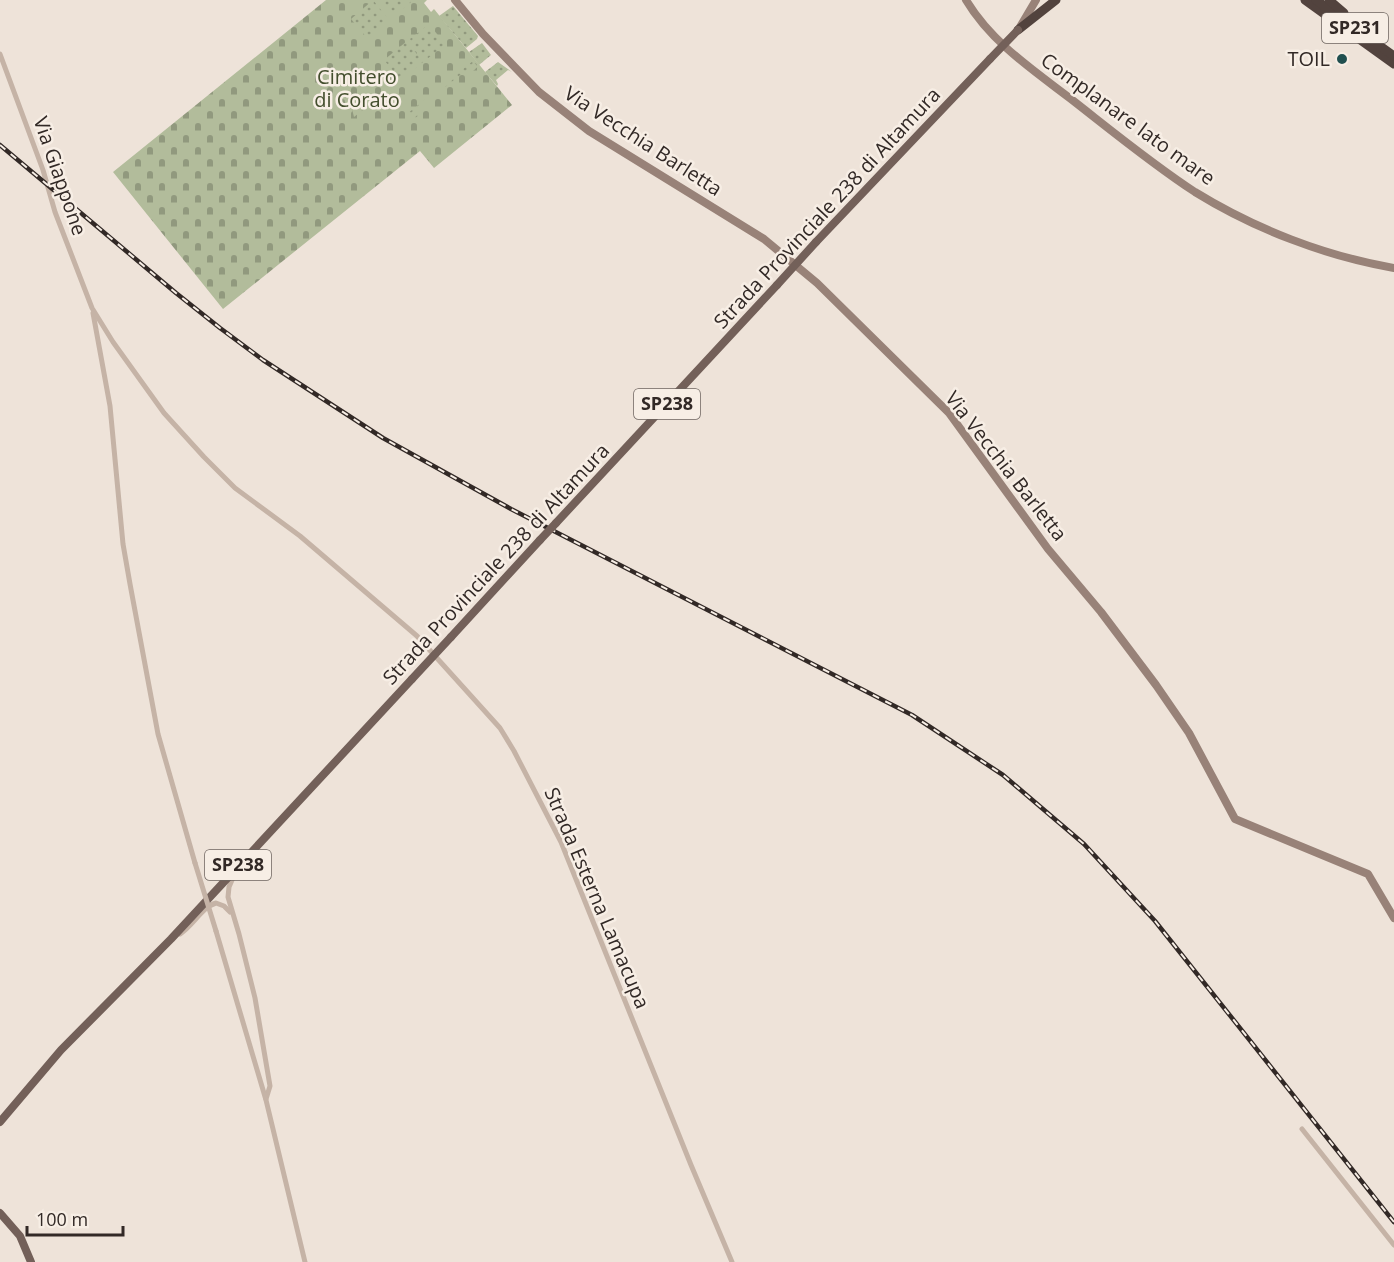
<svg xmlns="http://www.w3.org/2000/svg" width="1394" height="1262" viewBox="0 0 1394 1262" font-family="'Open Sans',sans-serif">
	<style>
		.cemetery { fill: url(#cemetery-stones) }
		.garden { fill: url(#garden-dots) }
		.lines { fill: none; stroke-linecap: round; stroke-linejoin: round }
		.street { stroke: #c5b3a6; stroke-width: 5 }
		.secondary { stroke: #988278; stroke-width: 8 }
		.primary { stroke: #736059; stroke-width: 8 }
		.highway { stroke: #52433e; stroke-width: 9 }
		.rail-casing { stroke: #322926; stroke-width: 4.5 }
		.rail { stroke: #f7eee5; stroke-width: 2; stroke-dasharray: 7; stroke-linecap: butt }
		.street-bridge { stroke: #c5b3a6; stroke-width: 5 }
		.primary-bridge { stroke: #736059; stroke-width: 8 }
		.poi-dot { fill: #204f4f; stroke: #f7eee5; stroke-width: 2 }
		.labels { text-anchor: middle; stroke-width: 5; stroke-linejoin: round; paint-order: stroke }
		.shield { fill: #f7eee5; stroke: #6d645f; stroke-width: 1.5 }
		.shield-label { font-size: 18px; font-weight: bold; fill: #322926 }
		.poi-label { font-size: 20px; fill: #322926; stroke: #f7eee5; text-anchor: end }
		.park-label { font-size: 20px; fill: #434e2d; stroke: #f7eee5 }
		.street-label { font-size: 20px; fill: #322926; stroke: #f7eee5 }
	</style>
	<defs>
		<pattern id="cemetery-stones" width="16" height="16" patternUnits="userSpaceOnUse" patternTransform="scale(1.5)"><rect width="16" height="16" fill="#b2bc9b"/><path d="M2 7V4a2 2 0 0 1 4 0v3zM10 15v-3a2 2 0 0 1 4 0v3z" fill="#91997e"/></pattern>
		<pattern id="garden-dots" width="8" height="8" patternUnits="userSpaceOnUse" patternTransform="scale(1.5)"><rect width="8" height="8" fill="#b2bc9b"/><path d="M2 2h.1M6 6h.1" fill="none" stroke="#91997e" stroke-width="1.8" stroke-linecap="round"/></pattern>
	</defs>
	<rect width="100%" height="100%" fill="#eee3d9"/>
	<path class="cemetery" d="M326 0H427L424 3 431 12 434 9 512 105 434 168 420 151 223 309 113 172Z"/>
	<g class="garden">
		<path d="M373 0 389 20 367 38 351 19Z"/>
		<path d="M378 0H409L411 2 392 18Z"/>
		<path d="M453 6 478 36 477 39 466 48 439 16Z"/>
		<path d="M429 24 445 44 426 60 410 39Z"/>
		<path d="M407 41 423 62 401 80 384 60Z"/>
		<path d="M482 43 491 55 479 65 469 52Z"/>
		<path d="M473 61 478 67 468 75 465 71 418 109 421 113 413 120 407 114Z"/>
		<path d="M498 62 512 72 508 70 496 80 498 84 497 86 485 72Z"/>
		<path d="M368 99 373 102 354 117 352 109 345 106 350 101Z"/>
	</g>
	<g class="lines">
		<g class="street">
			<path d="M0 54 43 170 55 212 92 308 113 342 164 413 204 457 235 488 300 536 417 636 500 728 514 751 561 842 691 1165 732 1262"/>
			<path d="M93 313 110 406 123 544 130 584 158 734 195 863"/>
			<path d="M235 873 229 887 228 897 239 934 255 998 270 1086 266 1099"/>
			<path d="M216 931 266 1100 305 1262"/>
			<path d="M180 934C193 926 202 907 216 903L224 906 230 912"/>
			<path d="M1302 1129 1394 1245"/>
		</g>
		<g class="secondary">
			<path d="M455 0 483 34 539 92 589 131 764 239 817 283 949 413 1048 549 1101 612 1156 685 1189 733 1235 819 1368 874 1394 918"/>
			<path d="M966 0C991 42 1033 70 1071 99 1112 131 1152 164 1195 192 1255 229 1325 256 1394 268"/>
			<path d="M1020 27 1036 0"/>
		</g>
		<g class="primary">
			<path d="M816 242 990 59"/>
			<path d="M556 523 777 285"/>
			<path d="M451 637 540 540"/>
			<path d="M0 1122 61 1050 171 939 412 679"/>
			<path d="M0 1213 20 1236 31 1262"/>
		</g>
		<g class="highway">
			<path d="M1305 0 1394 64"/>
			<path d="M1316 0 1394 56"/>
			<path d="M1329 0 1344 13"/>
			<path d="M1018 30 1056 0"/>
		</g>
		<g class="rail-casing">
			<path id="rail" d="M0 145 176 293 220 328 263 360 383 438 511 509 912 715 1003 775 1084 844 1155 921 1394 1222"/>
		</g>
		<use href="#rail" class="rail"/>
		<path class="street-bridge" d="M195 863 216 931"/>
		<g class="primary-bridge">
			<path d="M990 59 1018 30"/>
			<path d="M777 285 816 242"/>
			<path d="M540 540 556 523"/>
			<path d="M412 679 451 637"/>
		</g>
	</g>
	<circle class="poi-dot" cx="1342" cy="59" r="6"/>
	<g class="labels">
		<g class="shield">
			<rect x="1322" y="13" width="66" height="30" rx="4.5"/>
			<rect x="634" y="389" width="66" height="30" rx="4.5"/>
			<rect x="205" y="850" width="66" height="30" rx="4.5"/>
		</g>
		<g class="shield-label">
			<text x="1355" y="34">SP231</text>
			<text x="667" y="410">SP238</text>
			<text x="238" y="871">SP238</text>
		</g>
		<g class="poi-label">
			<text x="1330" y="66">TOIL</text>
		</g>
		<g class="park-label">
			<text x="357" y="84">Cimitero<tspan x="357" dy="23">di Corato</tspan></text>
		</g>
		<g class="street-label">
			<text transform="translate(1128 119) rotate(36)" y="7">Complanare lato mare</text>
			<text transform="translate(643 141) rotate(33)" y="7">Via Vecchia Barletta</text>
			<text transform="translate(60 176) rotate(71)" y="7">Via Giappone</text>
			<text transform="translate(827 208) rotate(-47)" y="7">Strada Provinciale 238 di Altamura</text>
			<text transform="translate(1006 466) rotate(52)" y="7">Via Vecchia Barletta</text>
			<text transform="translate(496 564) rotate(-47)" y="7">Strada Provinciale 238 di Altamura</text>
			<text transform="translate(597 898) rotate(67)" y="7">Strada Esterna Lamacupa</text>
		</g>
	</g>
	<path d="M27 1226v9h96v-9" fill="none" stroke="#322926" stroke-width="3"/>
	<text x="36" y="1226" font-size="18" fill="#322926" stroke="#f7eee5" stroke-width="4.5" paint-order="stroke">100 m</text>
</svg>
